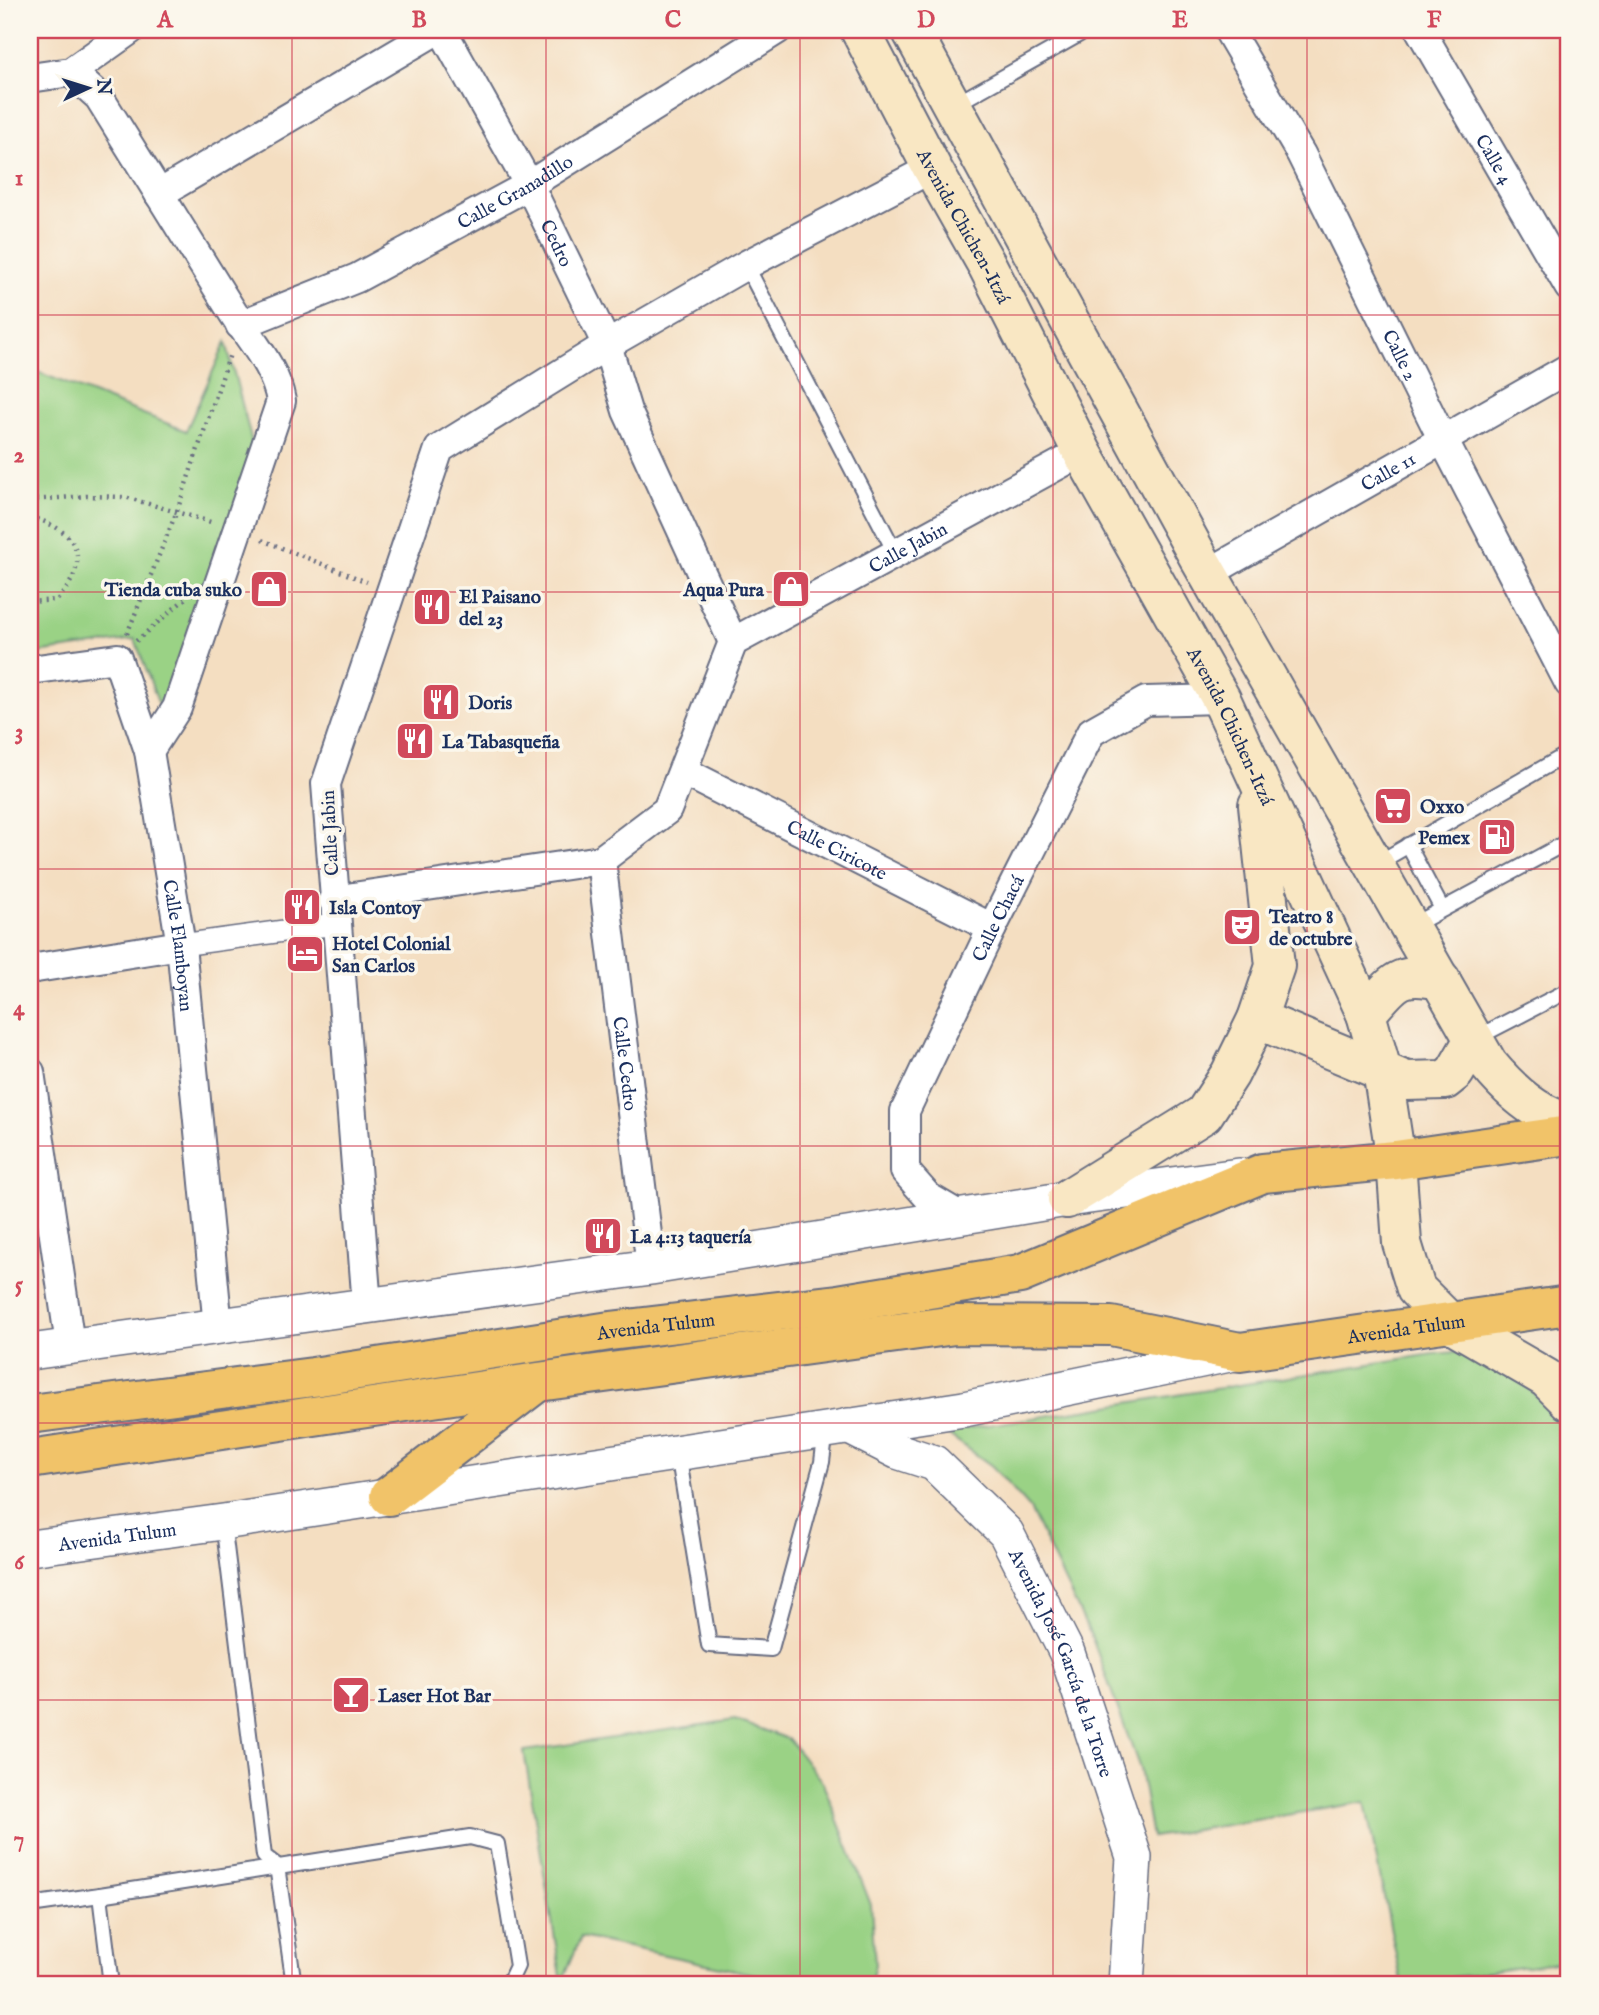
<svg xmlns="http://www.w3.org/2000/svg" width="1599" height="2015" viewBox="0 0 1599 2015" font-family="'IM FELL English',serif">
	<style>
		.green { fill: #9ad285; stroke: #5a8072; stroke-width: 2 }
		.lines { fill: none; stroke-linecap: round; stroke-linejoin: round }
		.service-casing { stroke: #676c81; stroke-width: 18 }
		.pedestrian-casing { stroke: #676c81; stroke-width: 24 }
		.minor-casing { stroke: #676c81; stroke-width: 32 }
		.tertiary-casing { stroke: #676c81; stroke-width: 38 }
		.secondary-casing { stroke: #676c81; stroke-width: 42 }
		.primary-casing { stroke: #676c81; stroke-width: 42 }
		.path { stroke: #676c81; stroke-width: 4.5; stroke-dasharray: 2 5; stroke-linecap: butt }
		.service { stroke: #fff; stroke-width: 14 }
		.pedestrian { stroke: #fff; stroke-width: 21 }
		.minor { stroke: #fff; stroke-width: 28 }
		.tertiary { stroke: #fff; stroke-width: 35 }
		.secondary { stroke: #f9e7c3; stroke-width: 38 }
		.primary { stroke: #f1c369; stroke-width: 38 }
		.grid { fill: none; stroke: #d1495b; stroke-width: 2; stroke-opacity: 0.55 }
		.labels { text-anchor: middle; stroke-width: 7; stroke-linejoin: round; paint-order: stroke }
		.street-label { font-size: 19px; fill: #1b2f5e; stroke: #fbf7ec }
		.poi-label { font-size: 19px; font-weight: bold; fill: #1b2f5e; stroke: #fbf7ec; text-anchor: start }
		.neatline { fill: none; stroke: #d1495b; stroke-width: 2.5 }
		.grid-label { font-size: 23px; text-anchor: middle; font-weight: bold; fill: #d1495b }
	</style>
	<rect width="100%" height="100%" fill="#fbf7ec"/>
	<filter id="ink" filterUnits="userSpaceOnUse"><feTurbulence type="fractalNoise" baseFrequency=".0143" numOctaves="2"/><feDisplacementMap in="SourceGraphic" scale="14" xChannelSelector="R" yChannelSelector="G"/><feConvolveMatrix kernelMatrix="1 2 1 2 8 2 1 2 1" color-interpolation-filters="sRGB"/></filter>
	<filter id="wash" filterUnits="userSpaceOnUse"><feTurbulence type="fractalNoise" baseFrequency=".00686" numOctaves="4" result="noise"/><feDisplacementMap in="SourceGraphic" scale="28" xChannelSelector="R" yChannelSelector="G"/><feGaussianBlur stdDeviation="1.57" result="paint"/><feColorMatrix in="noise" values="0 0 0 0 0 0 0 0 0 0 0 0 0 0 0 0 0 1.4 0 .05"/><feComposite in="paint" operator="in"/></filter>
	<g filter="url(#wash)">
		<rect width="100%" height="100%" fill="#f4dec1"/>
		<g class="green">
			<path d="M226 342 254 450 165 722 135 639 30 654V369L186 431Z"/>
			<path d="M1457 1352C1502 1363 1545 1395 1569 1434V1960L1402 1985 1365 1802 1152 1837 1140 1769 1092 1638 1030 1509 992 1466 945 1432 1433 1354Z"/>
			<path d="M735 1720 788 1739 823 1783 871 1905 875 1965 870 1985H804L581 1937 562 1982 524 1751Z"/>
		</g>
	</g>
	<g filter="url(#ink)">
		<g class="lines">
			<g class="service-casing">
				<g id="service">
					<path d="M954 105 1087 30"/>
					<path d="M746 265 896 554"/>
					<path d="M1408 845 1442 909"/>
					<path d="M1376 864 1569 753"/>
					<path d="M1410 927 1569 841"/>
					<path d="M1474 1039 1569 990"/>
					<path d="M678 1453 709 1645 771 1649 822 1462 826 1429"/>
					<path d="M223 1522 264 1856 277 1866 294 1985"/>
					<path d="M30 1905 100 1895"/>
					<path d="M111 1985 100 1895 470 1837 497 1844 517 1966 508 1985"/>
				</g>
			</g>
			<g class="pedestrian-casing">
				<path id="pedestrian" d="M181 945 335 924"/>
			</g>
			<g class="minor-casing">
				<g id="minor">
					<path id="s1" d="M442 30 529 185 607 345 627 411 733 642"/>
					<path id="s2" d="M1228 30 1301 154 1436 426 1569 683"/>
					<path id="s3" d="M1420 30 1569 287"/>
					<path d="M71 72 99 97C142 167 186 237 230 308 248 338 275 365 281 401L177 708 149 751"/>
					<path d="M30 78 71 72 130 30"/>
					<path d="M159 194 437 30"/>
					<path id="s4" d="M240 325 357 278 529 185 777 30"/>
					<path id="s5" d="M1207 574 1569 368"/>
					<path id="s6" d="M30 670 117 658 149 751 181 945 218 1327"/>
					<path id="s7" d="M683 771 992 928"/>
					<path id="s8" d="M601 860 651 1267"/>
					<path id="s9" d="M333 900 601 860 667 810 733 642 1082 452"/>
					<path d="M30 969 181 945"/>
					<path d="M30 1072 68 1331"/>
					<path id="s10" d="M962 1217 928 1197 905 1171V1111L992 928 1091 732 1146 701 1221 699"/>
					<path d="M367 1306 326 784 439 449 607 345 746 265 932 168"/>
				</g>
			</g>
			<g class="tertiary-casing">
				<g id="tertiary">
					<path d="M30 1352 651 1267 1067 1199 1239 1176"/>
					<path id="s11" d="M848 1426 897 1451 934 1463 1006 1533 1067 1653 1134 1857 1126 1985"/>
					<path id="s12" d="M30 1548 223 1522 964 1409 1239 1352"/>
				</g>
			</g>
			<g class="secondary-casing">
				<g id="secondary">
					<path id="s13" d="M860 30 932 168 988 267 1082 452 1221 699 1366 1014 1382 1070 1396 1160 1402 1243 1416 1289 1448 1321 1546 1378 1569 1401"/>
					<path d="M911 30 1200 560 1488 1064C1508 1088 1537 1116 1569 1122"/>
					<path d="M1366 1014C1395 982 1396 971 1441 980"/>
					<path d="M1257 1019 1406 1081 1445 1080 1455 1072 1474 1039"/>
					<path d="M1067 1199 1204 1114 1230 1074 1257 1019 1275 966 1258 805"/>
				</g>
			</g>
			<g class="primary-casing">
				<g id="primary">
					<path id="s14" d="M30 1414 313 1377 610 1331 838 1304 1020 1274 1263 1173 1396 1160 1569 1135"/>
					<path id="s15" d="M30 1459 538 1382 955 1325 1111 1326 1240 1352 1569 1305"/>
					<path d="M389 1496 535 1384"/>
				</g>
			</g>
			<g class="path">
				<path d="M30 500 87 496 125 497 214 523"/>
				<path d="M30 517C79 530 93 561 57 600L30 602"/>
				<path d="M262 540 367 582"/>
				<path d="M127 634 177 511 230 354"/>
				<path d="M136 641 185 599"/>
			</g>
			<use href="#service" class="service"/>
			<use href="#pedestrian" class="pedestrian"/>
			<use href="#minor" class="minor"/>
			<use href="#tertiary" class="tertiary"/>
			<use href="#secondary" class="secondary"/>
			<use href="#primary" class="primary"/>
		</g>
	</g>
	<path class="grid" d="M292 30V1985M546 30V1985M800 30V1985M1053 30V1985M1307 30V1985M30 315H1569M30 592H1569M30 869H1569M30 1146H1569M30 1423H1569M30 1700H1569"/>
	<defs>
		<g id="shop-square" transform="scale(2.0125)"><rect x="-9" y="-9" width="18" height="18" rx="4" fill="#d1495b" stroke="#fbf7ec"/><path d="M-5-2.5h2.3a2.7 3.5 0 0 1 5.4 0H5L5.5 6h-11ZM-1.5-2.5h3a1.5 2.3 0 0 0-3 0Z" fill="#fff"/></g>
		<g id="restaurant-square" transform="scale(2.0125)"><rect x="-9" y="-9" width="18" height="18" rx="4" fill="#d1495b" stroke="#fbf7ec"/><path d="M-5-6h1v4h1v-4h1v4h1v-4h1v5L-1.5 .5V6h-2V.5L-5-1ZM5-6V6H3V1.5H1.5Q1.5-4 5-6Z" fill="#fff"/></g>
		<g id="supermarket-square" transform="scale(2.0125)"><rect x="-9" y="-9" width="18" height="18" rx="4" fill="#d1495b" stroke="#fbf7ec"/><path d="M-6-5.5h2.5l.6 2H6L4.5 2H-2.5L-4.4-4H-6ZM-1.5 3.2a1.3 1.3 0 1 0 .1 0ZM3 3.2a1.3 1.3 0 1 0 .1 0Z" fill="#fff"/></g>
		<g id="fuel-square" transform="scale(2.0125)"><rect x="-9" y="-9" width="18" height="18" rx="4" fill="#d1495b" stroke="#fbf7ec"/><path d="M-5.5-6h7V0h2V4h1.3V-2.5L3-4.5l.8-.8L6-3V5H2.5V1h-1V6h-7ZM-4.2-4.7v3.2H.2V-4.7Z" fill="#fff"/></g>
		<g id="theatre-square" transform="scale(2.0125)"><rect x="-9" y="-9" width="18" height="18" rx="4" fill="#d1495b" stroke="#fbf7ec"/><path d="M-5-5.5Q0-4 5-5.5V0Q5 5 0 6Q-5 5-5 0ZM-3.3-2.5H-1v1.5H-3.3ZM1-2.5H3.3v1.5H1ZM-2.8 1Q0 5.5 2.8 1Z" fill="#fff"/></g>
		<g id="hotel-square" transform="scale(2.0125)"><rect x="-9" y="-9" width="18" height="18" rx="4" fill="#d1495b" stroke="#fbf7ec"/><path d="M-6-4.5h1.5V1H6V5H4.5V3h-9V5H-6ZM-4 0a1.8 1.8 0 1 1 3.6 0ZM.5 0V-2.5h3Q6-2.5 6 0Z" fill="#fff"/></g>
		<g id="bar-square" transform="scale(2.0125)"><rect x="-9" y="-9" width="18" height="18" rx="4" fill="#d1495b" stroke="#fbf7ec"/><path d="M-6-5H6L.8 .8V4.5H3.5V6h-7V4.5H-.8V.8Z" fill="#fff"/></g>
	</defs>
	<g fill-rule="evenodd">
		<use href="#shop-square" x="269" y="589"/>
		<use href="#shop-square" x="791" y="589"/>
		<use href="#restaurant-square" x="432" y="607"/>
		<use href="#restaurant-square" x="441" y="702"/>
		<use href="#restaurant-square" x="415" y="741"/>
		<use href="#supermarket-square" x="1393" y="806"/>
		<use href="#fuel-square" x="1497" y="837"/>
		<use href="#restaurant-square" x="302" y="907"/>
		<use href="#theatre-square" x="1242" y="927"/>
		<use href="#hotel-square" x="305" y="954"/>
		<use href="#restaurant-square" x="603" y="1236"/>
		<use href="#bar-square" x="351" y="1695"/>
	</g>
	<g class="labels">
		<g class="street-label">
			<text dy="7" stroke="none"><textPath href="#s3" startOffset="149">Calle 4</textPath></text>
			<text dy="7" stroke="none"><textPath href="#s4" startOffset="306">Calle Granadillo</textPath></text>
			<text dy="7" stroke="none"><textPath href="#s13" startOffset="222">Avenida Chichen-Itzá</textPath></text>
			<text dy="7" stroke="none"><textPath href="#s1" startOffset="242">Cedro</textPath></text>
			<text dy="7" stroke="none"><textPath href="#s2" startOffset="368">Calle 2</textPath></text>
			<text dy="7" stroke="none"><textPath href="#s5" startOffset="208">Calle 11</textPath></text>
			<text dy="7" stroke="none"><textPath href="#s9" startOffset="733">Calle Jabin</textPath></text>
			<text dy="7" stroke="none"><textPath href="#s13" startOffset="789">Avenida Chichen-Itzá</textPath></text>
			<text transform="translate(329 833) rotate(-93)" y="7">Calle Jabin</text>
			<text dy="7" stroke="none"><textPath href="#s7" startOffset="173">Calle Ciricote</textPath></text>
			<text dy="7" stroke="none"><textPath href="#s10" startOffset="348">Calle Chacá</textPath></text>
			<text dy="7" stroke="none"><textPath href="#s6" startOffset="383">Calle Flamboyan</textPath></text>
			<text dy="7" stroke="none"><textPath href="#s8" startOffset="205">Calle Cedro</textPath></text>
			<text dy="7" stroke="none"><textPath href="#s14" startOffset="632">Avenida Tulum</textPath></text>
			<text dy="7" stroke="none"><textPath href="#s15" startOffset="1390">Avenida Tulum</textPath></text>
			<text dy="7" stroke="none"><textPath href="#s12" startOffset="88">Avenida Tulum</textPath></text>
			<text dy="7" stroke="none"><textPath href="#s11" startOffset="336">Avenida José García de la Torre</textPath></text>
		</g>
		<g class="poi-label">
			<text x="242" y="596" text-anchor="end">Tienda cuba suko</text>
			<text x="764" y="596" text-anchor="end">Aqua Pura</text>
			<text x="459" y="603">El Paisano<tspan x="459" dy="22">del 23</tspan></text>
			<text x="468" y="709">Doris</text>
			<text x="442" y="748">La Tabasqueña</text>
			<text x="1420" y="813">Oxxo</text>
			<text x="1470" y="844" text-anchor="end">Pemex</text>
			<text x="329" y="914">Isla Contoy</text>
			<text x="1269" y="923">Teatro 8<tspan x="1269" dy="22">de octubre</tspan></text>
			<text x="332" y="950">Hotel Colonial<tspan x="332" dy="22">San Carlos</tspan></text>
			<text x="630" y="1243">La 4:13 taquería</text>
			<text x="378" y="1702">Laser Hot Bar</text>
		</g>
	</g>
	<rect width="1599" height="2015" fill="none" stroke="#fbf7ec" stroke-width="77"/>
	<g transform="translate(88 88) rotate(86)" stroke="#fbf7ec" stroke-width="5" paint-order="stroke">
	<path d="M0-5L12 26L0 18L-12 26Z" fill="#1b2f5e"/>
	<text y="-10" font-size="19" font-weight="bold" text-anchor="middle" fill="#1b2f5e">N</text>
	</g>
	<rect x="38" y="38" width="1522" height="1938" class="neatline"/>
	<g class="grid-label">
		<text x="165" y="27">A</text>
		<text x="419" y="27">B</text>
		<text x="673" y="27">C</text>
		<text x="926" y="27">D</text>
		<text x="1180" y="27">E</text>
		<text x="1434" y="27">F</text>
		<text x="19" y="185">1</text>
		<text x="19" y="462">2</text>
		<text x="19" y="739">3</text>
		<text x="19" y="1015">4</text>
		<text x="19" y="1292">5</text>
		<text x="19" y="1569">6</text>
		<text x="19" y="1846">7</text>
	</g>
</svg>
